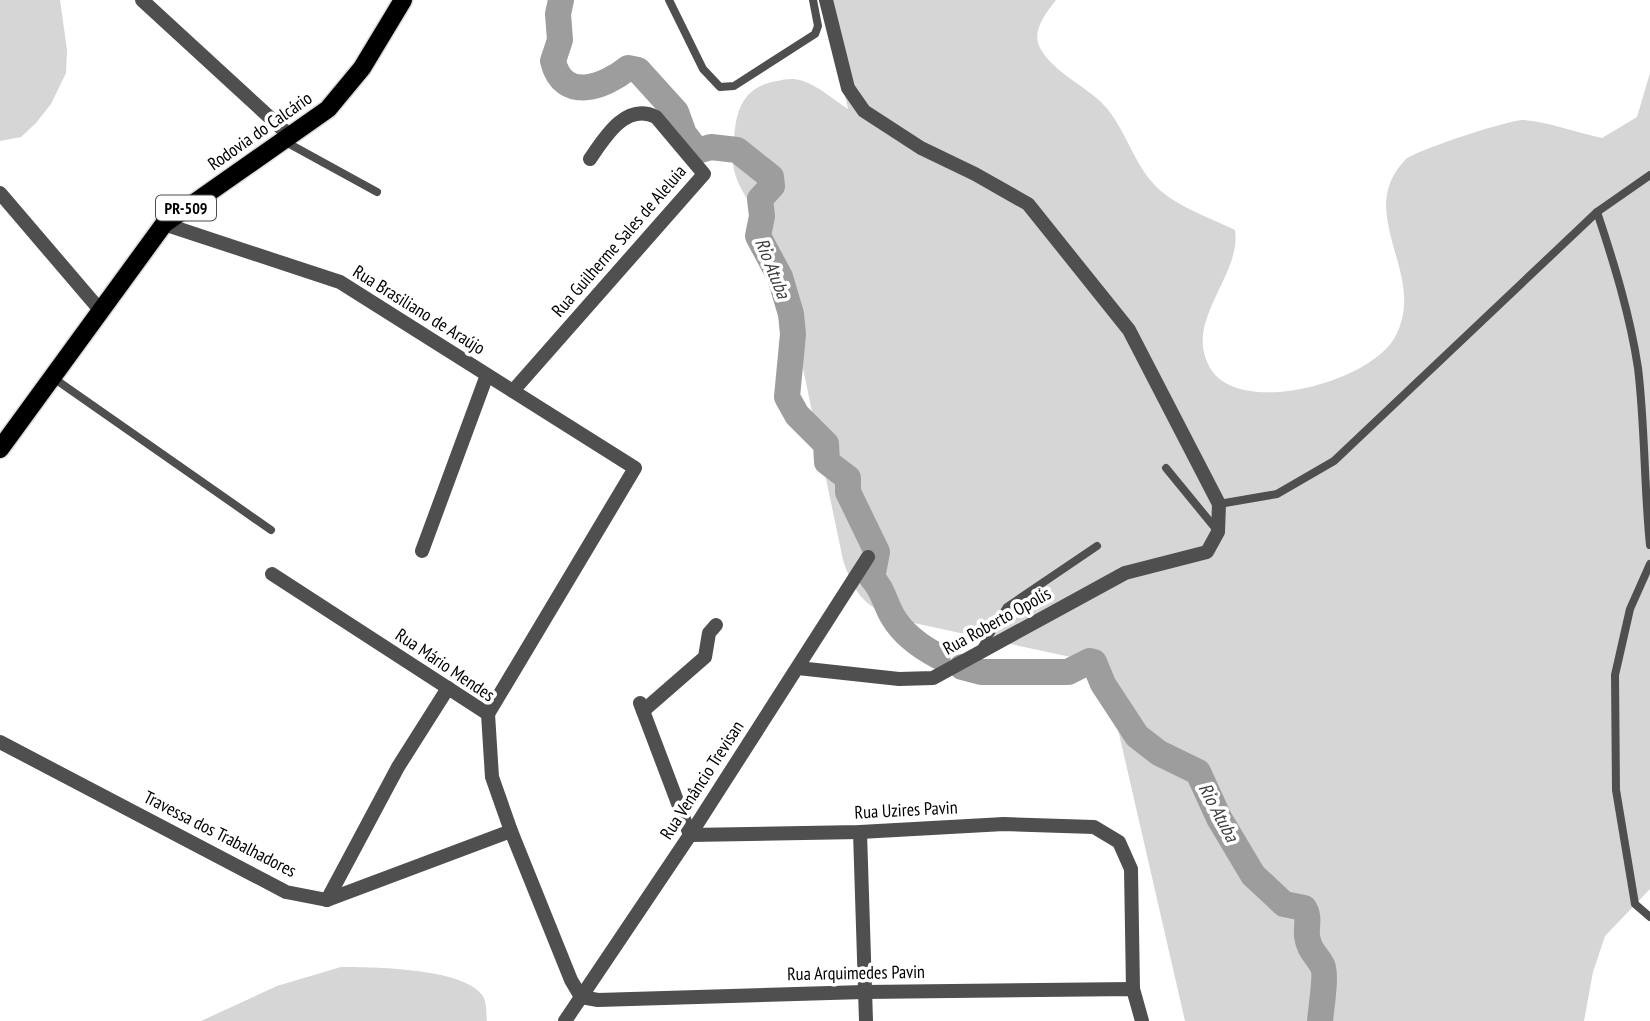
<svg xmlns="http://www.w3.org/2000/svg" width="1650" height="1021" viewBox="0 0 1650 1021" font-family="'PT Sans Narrow',sans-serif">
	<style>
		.green { fill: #d6d6d6 }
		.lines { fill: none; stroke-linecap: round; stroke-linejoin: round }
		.river { stroke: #9d9d9d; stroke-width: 26 }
		.primary-casing { stroke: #dbdbdb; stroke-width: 21 }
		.service { stroke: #4f4f4f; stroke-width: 8 }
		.minor { stroke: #4f4f4f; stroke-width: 14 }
		.tertiary { stroke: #4f4f4f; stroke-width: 14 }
		.primary { stroke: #000; stroke-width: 18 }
		.labels { text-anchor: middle; stroke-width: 7; stroke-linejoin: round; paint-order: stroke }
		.shield { fill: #fff; stroke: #4c4c4c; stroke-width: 2 }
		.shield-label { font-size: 16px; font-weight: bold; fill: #000 }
		.street-label { font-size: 18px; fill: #000; stroke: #fff }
		.water-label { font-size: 19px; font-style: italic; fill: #3e3e3e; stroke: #fff }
	</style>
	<rect width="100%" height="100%" fill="#fff"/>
	<g class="green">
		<path d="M0 0H60L67 50 66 73 51 104 36 123 21 137 0 141Z"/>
		<path d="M823 0H1056C1046 13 1031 31 1040 48 1053 71 1081 84 1100 101 1124 124 1131 158 1152 182 1171 205 1209 217 1235 230 1242 275 1184 320 1209 366 1236 419 1370 383 1395 337 1420 291 1386 249 1386 203 1387 186 1393 173 1405 160 1413 151 1511 119 1524 120 1550 122 1577 133 1602 138L1637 117 1650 73V889L1605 936 1593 972 1584 1021H1185L1103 664 914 623C871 611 857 603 843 560L777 244C765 219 740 197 734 170 732 162 734 152 734 144 735 111 742 87 777 81 786 79 794 78 803 81 820 87 834 100 848 109Z"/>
		<path d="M341 967C372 967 463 968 482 995 487 1001 486 1013 487 1021H201L277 986Z"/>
	</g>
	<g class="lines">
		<g class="river">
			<path d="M561 0 558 14 560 40 553 61C563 103 605 87 628 68L638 70 676 112 684 134 697 151 711 147 737 150 771 177 772 186 760 199 762 216 758 236 780 277 791 314 793 334 787 397 797 415 826 444 827 462 848 478V492L877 552 872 578C883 589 885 604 893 617 903 634 921 647 938 656"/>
			<path d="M962 667 981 672H1068L1090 661 1094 662 1103 684 1137 736 1159 753 1198 772 1219 818 1253 875 1284 904 1304 908C1310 917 1306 926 1307 936 1309 951 1316 954 1322 965 1327 973 1321 1009 1320 1021"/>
		</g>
		<g class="primary-casing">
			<path id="primary" d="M0 449 164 224 328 109 362 68 403 0"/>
		</g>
		<g class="service">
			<path d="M669 0 703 69 720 87 734 86 815 34 818 26 813 0"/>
			<path d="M284 141 377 192"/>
			<path d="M1597 212C1614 263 1630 315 1638 368 1645 425 1644 487 1650 545"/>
			<path d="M52 377 271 530"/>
			<path d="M1166 468 1216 529"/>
			<path d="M1219 504 1277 494 1334 461 1597 212 1650 175"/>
			<path d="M1650 564 1630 609 1615 675 1616 790 1635 904 1650 917"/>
			<path d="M980 650 1007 607 1097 546"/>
		</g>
		<g class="minor">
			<path d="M142 0 290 136"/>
			<path d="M0 193 100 310"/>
			<path d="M164 224 340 282 635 468 488 714"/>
			<path d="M513 391 704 174 656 117C626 102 605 137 590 159"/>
			<path d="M422 551 487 375"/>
			<path d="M272 574 488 714"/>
			<path d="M798 668 899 679 933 678 1125 573 1207 552 1218 532 1219 504 1129 330 1028 204 975 174 921 148 864 111 848 88 826 0"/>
			<path d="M640 703 690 835 860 832 1004 824 1094 827 1119 842 1131 869 1133 989"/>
			<path d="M643 711 705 657 709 633 716 625"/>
			<path d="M488 714 492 777 511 831"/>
			<path d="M860 832 866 1021"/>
			<path d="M327 900 398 767 448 688"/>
			<path d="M565 1021 690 835 868 557"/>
		</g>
		<path class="tertiary" d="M0 742 286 892 327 900 511 831 571 980 581 997 598 1000 864 992 1133 989 1142 1021"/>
		<use href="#primary" class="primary"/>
	</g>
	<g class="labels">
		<rect class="shield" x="156" y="195.5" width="60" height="25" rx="5"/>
		<g class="shield-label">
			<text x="186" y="214">PR-509</text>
		</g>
		<g class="street-label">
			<text transform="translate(260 131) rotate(-35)" y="6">Rodovia do Calcário</text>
			<text transform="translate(619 241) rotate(-49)" y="6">Rua Guilherme Sales de Aleluia</text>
			<text transform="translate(419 310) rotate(32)" y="6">Rua Brasiliano de Araújo</text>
			<text transform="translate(997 621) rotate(-29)" y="6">Rua Roberto Opolis</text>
			<text transform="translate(445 665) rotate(34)" y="6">Rua Mário Mendes</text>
			<text transform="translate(702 780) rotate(-57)" y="6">Rua Venâncio Trevisan</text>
			<text transform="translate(906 810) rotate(-3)" y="6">Rua Uzires Pavin</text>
			<text transform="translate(220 834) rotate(27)" y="6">Travessa dos Trabalhadores</text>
			<text transform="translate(856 973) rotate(-1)" y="6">Rua Arquimedes Pavin</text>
		</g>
		<g class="water-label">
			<text transform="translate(773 268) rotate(68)" y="7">Rio Atuba</text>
			<text transform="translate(1219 812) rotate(62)" y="7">Rio Atuba</text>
		</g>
	</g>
</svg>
